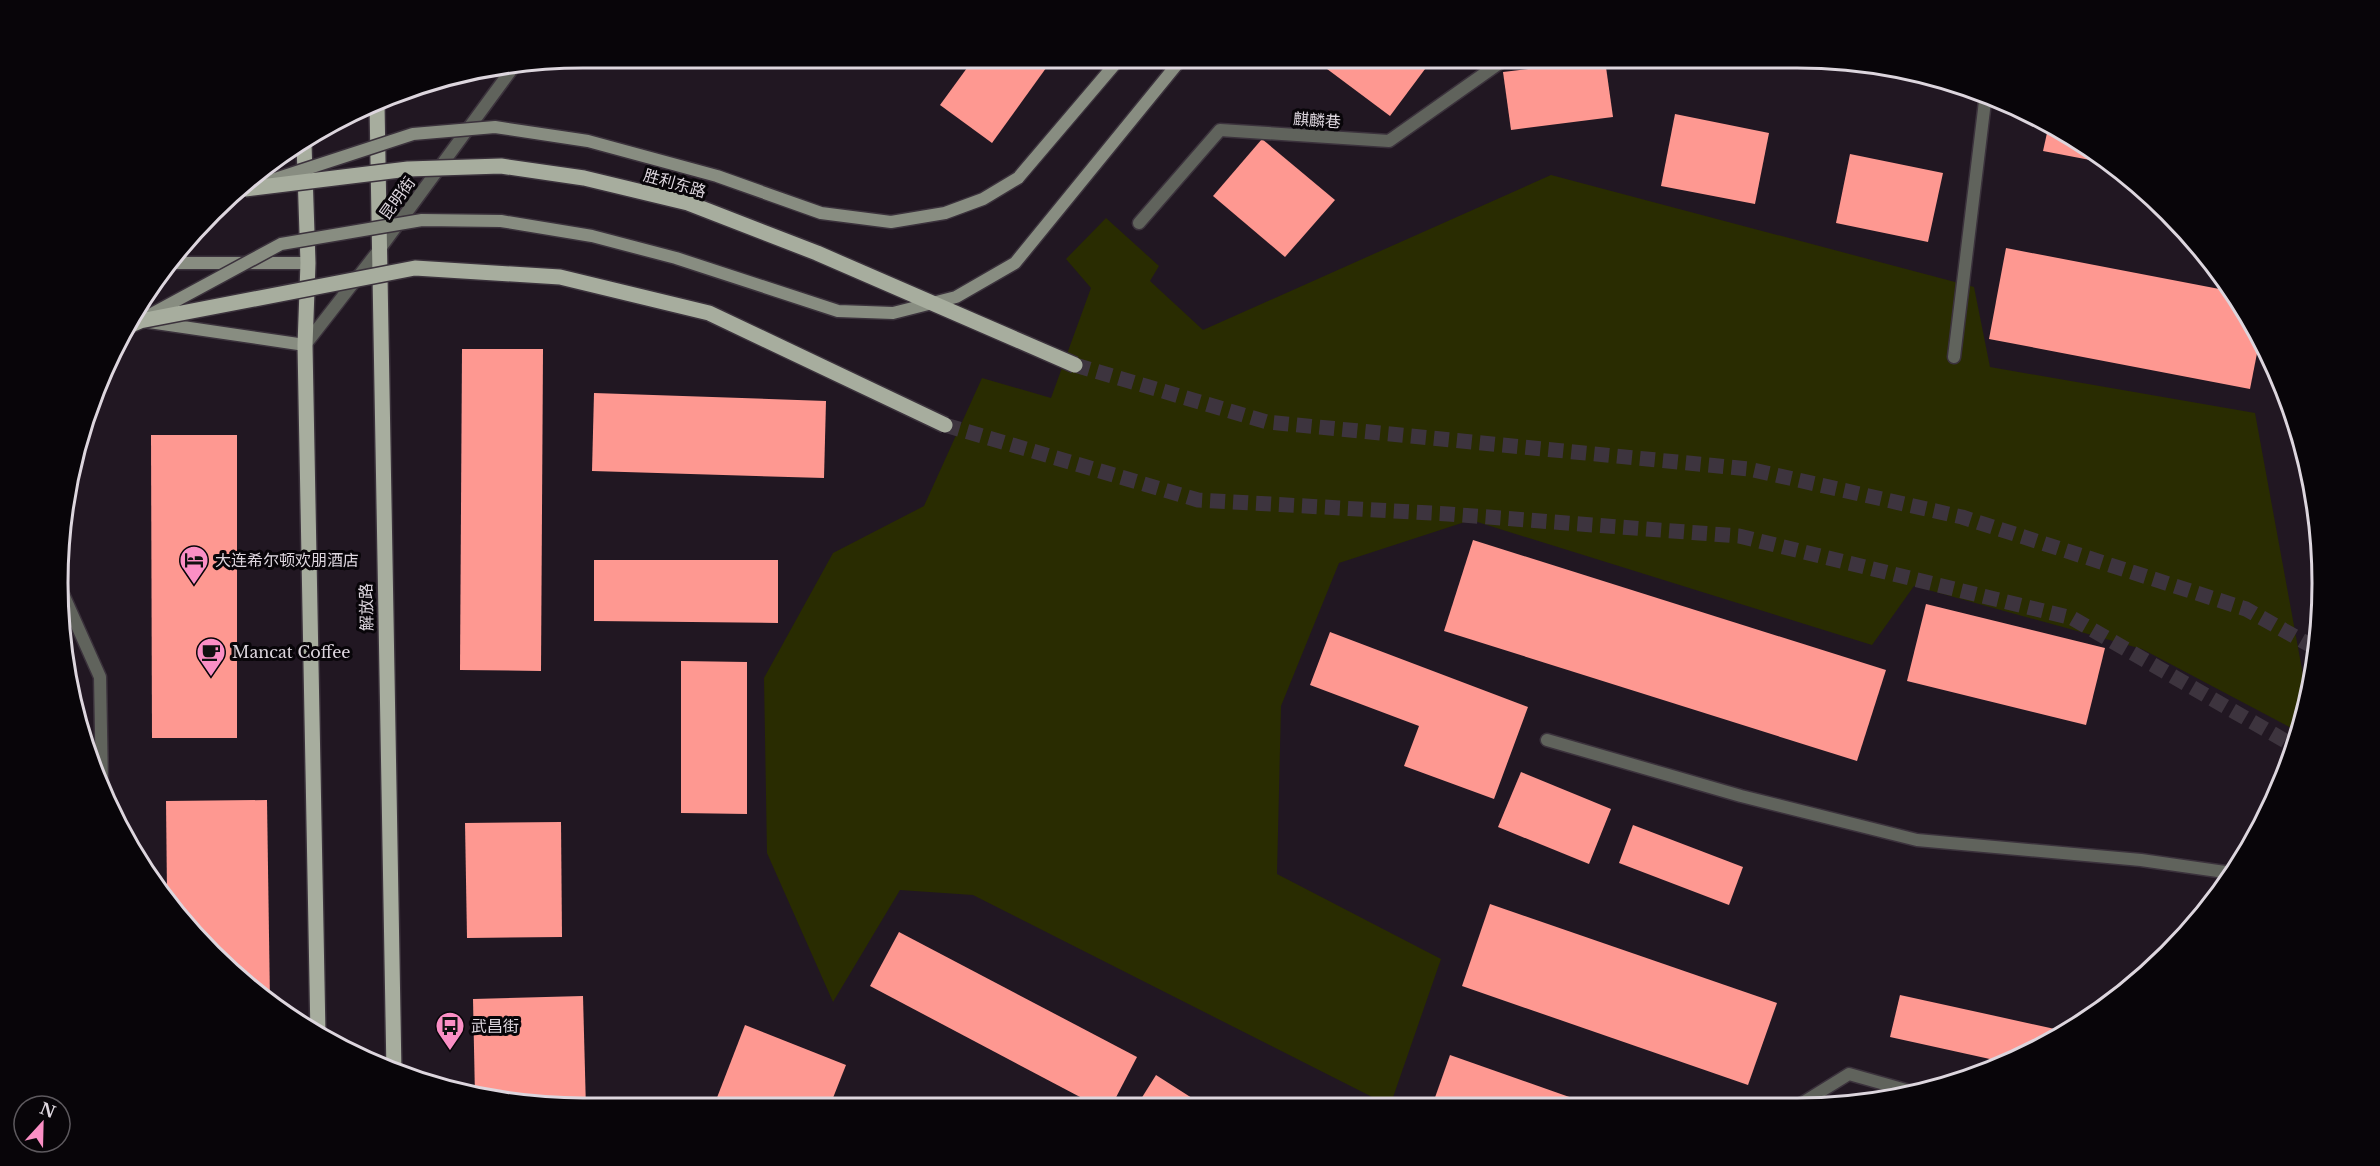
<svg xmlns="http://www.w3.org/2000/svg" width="2380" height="1166" viewBox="0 0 2380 1166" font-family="'Libre Baskerville','Noto Sans SC',serif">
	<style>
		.green { fill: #292c01 }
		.building { fill: #fe9891 }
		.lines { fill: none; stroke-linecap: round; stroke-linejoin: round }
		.primary-tunnel { stroke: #3d343e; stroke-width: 15; stroke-dasharray: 15 8; stroke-linecap: butt }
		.service-casing { stroke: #3b323c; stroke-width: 15 }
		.minor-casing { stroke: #3b323c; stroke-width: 15 }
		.tertiary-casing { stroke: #3b323c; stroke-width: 15 }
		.secondary-casing { stroke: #3b323c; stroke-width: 15 }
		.primary-casing { stroke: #3b323c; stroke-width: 18 }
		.service { stroke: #60635c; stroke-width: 12 }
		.minor { stroke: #60635c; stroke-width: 12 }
		.tertiary { stroke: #60635c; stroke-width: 12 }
		.secondary { stroke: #888d81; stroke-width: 12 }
		.primary { stroke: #a7ad9e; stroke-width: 15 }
		.secondary-bridge-casing { stroke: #3b323c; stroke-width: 15; stroke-linecap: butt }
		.primary-bridge-casing { stroke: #3b323c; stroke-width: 18; stroke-linecap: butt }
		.secondary-bridge { stroke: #888d81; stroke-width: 12 }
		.primary-bridge { stroke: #a7ad9e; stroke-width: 15 }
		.labels { text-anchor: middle; stroke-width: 6; stroke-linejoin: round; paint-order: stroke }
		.street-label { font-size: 16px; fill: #ddd6de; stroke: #080509 }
		.poi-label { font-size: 16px; fill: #ddd6de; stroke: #080509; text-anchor: start }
		.rim { fill: none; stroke: #ddd6de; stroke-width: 3 }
	</style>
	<rect width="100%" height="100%" fill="#211722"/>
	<path class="green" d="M1551 175 1974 287 1990 367 2255 413 2308 702 2299 732 2142 649 1914 586 1872 645 1471 520 1339 563 1281 706 1277 874 1441 959 1390 1106 973 895 900 890 833 1002 767 853 764 678 833 553 924 506 982 378 1051 398 1091 288 1066 259 1106 218 1159 266 1150 281 1203 330Z"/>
	<g class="building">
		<path d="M975 57H1054L992 143 940 105Z"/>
		<path d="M1311 57H1434L1390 116Z"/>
		<path d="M1605 60 1613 117 1511 130 1503 72Z"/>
		<path d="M1675 114 1769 133 1755 204 1661 186Z"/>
		<path d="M2049 124 2090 146 2111 164 2043 151Z"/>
		<path d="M1262 139 1335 200 1285 257 1213 196Z"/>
		<path d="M1850 154 1943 173 1928 242 1836 223Z"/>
		<path d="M2006 248 2235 292 2260 338 2250 389 1989 339Z"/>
		<path d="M462 349H543L541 671 460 670Z"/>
		<path d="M594 393 826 401 824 478 592 471Z"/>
		<path d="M151 435H237V738H152Z"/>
		<path d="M1473 540 1886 670 1857 761 1444 631Z"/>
		<path d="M594 560H778V623L594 621Z"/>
		<path d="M1926 604 2105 648 2086 725 1907 681Z"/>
		<path d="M1330 632 1528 707 1494 799 1404 766 1419 726 1310 685Z"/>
		<path d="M681 661 747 662V814L681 813Z"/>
		<path d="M1521 772 1611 809 1589 864 1498 827Z"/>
		<path d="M267 800 270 1003 211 955 167 894 166 801Z"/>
		<path d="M561 822 562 937 467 938 465 823Z"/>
		<path d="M1633 825 1743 867 1729 905 1619 863Z"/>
		<path d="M1490 904 1777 1003 1748 1085 1462 986Z"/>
		<path d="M899 932 1137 1057 1111 1107H1099L870 986Z"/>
		<path d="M1900 995 2064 1031 2008 1063 1890 1037Z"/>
		<path d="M583 996 586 1109 475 1097 473 999Z"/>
		<path d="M745 1025 846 1065 829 1108H713Z"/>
		<path d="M1450 1055 1592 1105 1432 1106Z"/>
		<path d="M1156 1075 1206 1107H1136Z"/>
		<path d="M1862 1097 1878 1101 1860 1104Z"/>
	</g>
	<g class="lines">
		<g class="primary-tunnel">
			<path d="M1075 365 1267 422 1749 469 1962 517 2246 609 2317 649"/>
			<path d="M945 425 1198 500 1448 514 1739 536 2072 618 2294 746"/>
		</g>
		<g class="service-casing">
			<path id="service" d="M1799 1105 1849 1074 1913 1092"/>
		</g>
		<g class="minor-casing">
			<g id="minor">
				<path d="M1139 223 1220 130 1389 141 1508 57"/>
				<path d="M1954 357 1986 93"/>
				<path d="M63 594 100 677 102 784"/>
				<path d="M1547 740 1741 796 1917 840 2141 860 2232 873"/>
			</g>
		</g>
		<g class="tertiary-casing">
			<path id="tertiary" d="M305 345 379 250 512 69"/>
		</g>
		<g class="secondary-casing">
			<g id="secondary">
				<path d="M1018 178 1121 57"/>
				<path d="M172 263H308"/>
				<path d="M149 322 305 345"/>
			</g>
		</g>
		<g class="primary-casing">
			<g id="primary">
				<path d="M377 104 394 1073"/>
				<path d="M304 144 308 263 305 345 318 1035"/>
			</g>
		</g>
		<use href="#service" class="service"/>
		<use href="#minor" class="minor"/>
		<use href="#tertiary" class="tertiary"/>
		<use href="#secondary" class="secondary"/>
		<use href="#primary" class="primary"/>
		<g class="secondary-bridge-casing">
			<g id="secondary-bridge">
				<path d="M266 182 413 134 495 127 588 141 717 176 821 213 891 222 945 213 983 199 1018 178"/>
				<path d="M146 317 281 244 422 220 501 221 592 236 676 258 838 311 893 313 956 297 1015 263 1183 57"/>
			</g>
		</g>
		<g class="primary-bridge-casing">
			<g id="primary-bridge">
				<path d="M245 189 408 169 501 166 584 178 688 203 817 253 1075 365"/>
				<path d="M126 327 140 321 415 268 560 277 709 313 945 425"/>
			</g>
		</g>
		<use href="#secondary-bridge" class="secondary-bridge"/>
		<use href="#primary-bridge" class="primary-bridge"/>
	</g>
	<defs>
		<g id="hotel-pin" transform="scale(1.5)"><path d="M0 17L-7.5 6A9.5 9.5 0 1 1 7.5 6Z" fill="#fb8fc5" stroke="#080509"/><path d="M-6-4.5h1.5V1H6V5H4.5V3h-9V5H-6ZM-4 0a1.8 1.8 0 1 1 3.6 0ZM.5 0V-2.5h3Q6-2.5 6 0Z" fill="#111"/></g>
		<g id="cafe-pin" transform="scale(1.5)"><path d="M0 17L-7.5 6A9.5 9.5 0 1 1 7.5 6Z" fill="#fb8fc5" stroke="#080509"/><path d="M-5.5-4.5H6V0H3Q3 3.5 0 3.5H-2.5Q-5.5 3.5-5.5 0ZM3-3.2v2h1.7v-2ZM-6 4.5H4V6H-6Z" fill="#111"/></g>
		<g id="bus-pin" transform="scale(1.5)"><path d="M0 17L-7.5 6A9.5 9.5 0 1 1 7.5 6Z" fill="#fb8fc5" stroke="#080509"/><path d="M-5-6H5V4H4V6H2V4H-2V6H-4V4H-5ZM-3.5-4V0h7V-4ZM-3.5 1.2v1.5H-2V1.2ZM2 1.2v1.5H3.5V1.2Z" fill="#111"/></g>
	</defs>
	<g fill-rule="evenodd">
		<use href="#hotel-pin" x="194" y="560"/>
		<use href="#cafe-pin" x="211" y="652"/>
		<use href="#bus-pin" x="450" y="1026"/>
	</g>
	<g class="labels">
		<g class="street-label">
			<text transform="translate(1317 120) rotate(4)" y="6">麒麟巷</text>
			<text transform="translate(675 183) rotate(16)" y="6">胜利东路</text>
			<text transform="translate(397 198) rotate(-54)" y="6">昆明街</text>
			<text transform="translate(366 607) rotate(-91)" y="6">解放路</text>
		</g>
		<g class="poi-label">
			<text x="215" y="566">大连希尔顿欢朋酒店</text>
			<text x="232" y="658">Mancat Coffee</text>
			<text x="471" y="1032">武昌街</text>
		</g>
	</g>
	<path d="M0 0H2380V1166H0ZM583 68H1797A515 515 0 0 1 2312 583V583A515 515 0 0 1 1797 1098H583A515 515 0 0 1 68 583V583A515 515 0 0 1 583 68Z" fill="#080509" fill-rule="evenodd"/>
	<path class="rim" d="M583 68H1797A515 515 0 0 1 2312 583V583A515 515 0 0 1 1797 1098H583A515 515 0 0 1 68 583V583A515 515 0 0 1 583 68Z"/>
	<g transform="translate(42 1124) rotate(22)"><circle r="28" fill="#080509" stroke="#5d595e" stroke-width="1.5"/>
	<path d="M0-4.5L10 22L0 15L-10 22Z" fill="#fb8fc5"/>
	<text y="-9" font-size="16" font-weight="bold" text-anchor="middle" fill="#ddd6de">N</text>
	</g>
</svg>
